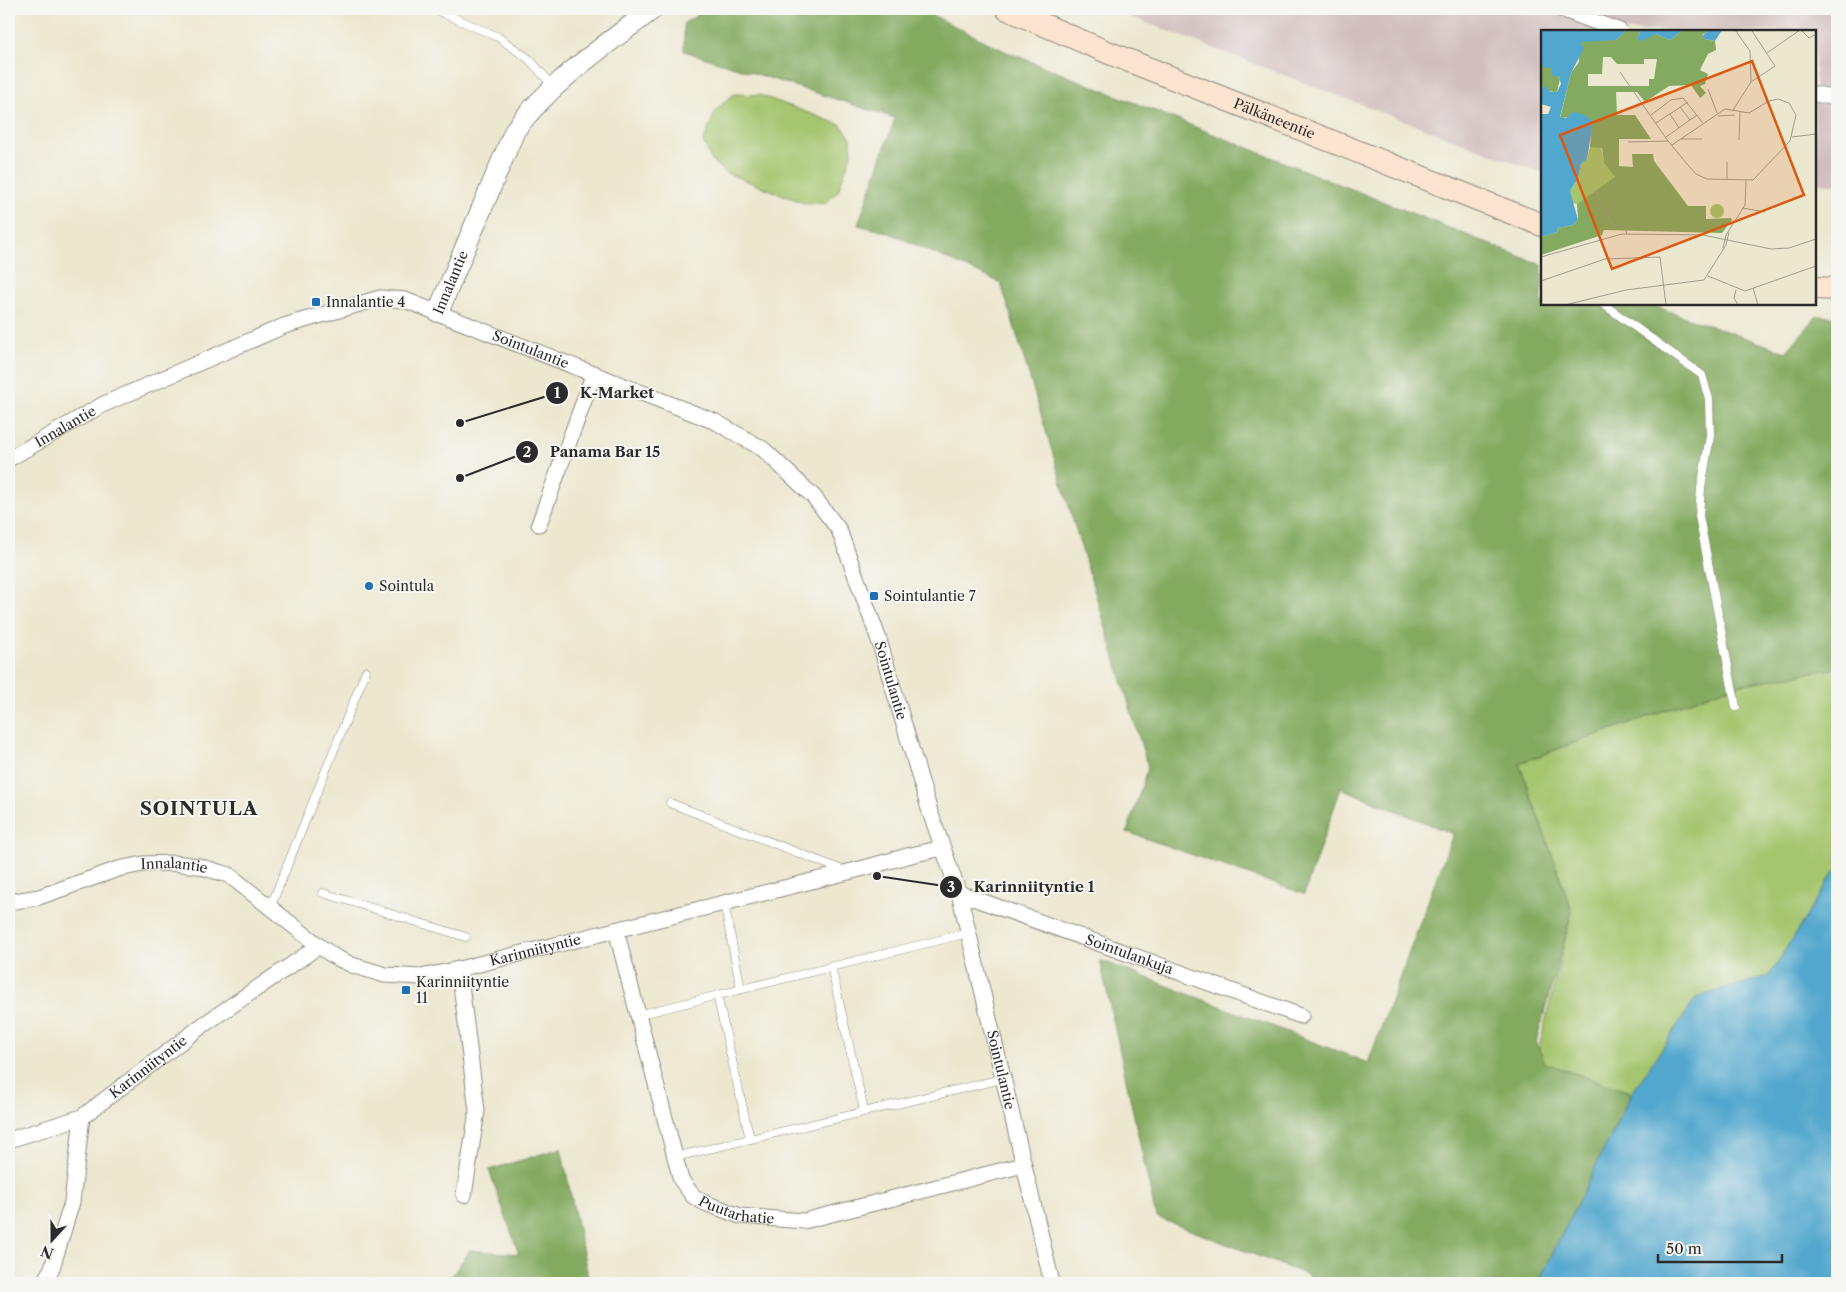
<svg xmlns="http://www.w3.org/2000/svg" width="1846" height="1292" viewBox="0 0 1846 1292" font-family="'Libre Caslon Text',serif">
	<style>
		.industrial { fill: #d1bfbf }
		.green { fill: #a5c56e; stroke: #68784c }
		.forest { fill: #84aa61; stroke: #586a46 }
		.water { fill: #52a7ce; stroke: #3e697c }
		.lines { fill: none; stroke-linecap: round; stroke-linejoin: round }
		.service-casing { stroke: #8c897d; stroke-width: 9 }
		.minor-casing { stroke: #8c897d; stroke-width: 17 }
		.tertiary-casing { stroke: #8c897d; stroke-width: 22 }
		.secondary-casing { stroke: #8c897d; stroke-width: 24 }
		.service { stroke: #fff; stroke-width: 8 }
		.minor { stroke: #fff; stroke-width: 15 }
		.tertiary { stroke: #fff; stroke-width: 20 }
		.secondary { stroke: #fde4d1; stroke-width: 22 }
		.poi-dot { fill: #1f6fb2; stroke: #f6f6f2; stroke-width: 2 }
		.labels { text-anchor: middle; stroke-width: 4; stroke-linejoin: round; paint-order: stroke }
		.street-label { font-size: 14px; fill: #2b2b2b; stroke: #f6f6f2 }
		.poi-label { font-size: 14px; fill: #2b2b2b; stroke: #f6f6f2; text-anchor: start }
		.district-label { font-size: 19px; font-weight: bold; letter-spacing: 1px; fill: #2b2b2b; stroke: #f6f6f2 }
		.inset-road { fill: none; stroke: #9f9c8d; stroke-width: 1 }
		.view { fill: #df570e; fill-opacity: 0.15; stroke: #df570e; stroke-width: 2.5 }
		.inset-edge { fill: none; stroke: #2b2b2b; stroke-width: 2.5 }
		.leader { fill: none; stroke: #2b2b2b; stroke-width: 2 }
		.callout-dot { fill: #2b2b2b; stroke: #f6f6f2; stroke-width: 2 }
		.mark-label { font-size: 15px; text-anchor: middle; font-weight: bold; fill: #fff }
		.callout-label { font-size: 15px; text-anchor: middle; font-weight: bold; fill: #2b2b2b; stroke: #f6f6f2; stroke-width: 4; stroke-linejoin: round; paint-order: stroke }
	</style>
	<rect width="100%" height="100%" fill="#f6f6f2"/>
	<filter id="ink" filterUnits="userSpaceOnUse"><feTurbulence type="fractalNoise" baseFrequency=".02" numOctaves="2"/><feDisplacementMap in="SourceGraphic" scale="10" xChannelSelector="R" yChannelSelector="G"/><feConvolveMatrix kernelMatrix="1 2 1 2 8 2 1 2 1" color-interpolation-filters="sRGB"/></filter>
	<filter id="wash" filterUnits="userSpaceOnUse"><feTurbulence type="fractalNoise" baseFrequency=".0096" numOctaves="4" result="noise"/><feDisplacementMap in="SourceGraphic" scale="20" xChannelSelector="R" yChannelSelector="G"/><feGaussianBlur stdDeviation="1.12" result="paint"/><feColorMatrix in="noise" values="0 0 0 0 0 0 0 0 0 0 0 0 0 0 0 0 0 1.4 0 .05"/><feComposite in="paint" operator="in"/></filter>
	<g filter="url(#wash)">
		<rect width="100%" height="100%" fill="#ece7cf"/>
		<path class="industrial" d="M1110 9H1837V185L1815 182V31H1542V173Z"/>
		<g class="green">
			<path d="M734 94 760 95 841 125 851 138 852 152 838 191 826 203 807 204 726 173 712 161 703 142 716 110Z"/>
			<path d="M1837 668V869L1834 872 1769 976 1697 997 1632 1093 1544 1063 1538 1052 1572 911 1519 763 1732 686Z"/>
		</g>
		<g class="forest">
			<path d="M708 9H920L1007 52 1542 265V304H1648L1786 352 1817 316 1837 317V668L1732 686 1519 763 1572 911 1536 1043 1545 1063 1632 1093 1538 1283H1307L1310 1276 1156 1217 1100 960 1368 1063 1453 834 1341 788 1304 894 1127 832 1148 767 1001 283 887 232 858 225 895 118 684 51V23Z"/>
			<path d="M561 1148 589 1281 596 1283H447L470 1250 519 1254 489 1170Z"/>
		</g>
		<path class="water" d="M1837 869V1283H1538L1632 1093 1697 997 1769 976 1834 872Z"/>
	</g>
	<g filter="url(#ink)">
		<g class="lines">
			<g class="service-casing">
				<g id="service">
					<path d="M434 9 498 37 529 59 553 86"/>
					<path d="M1603 304 1702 375 1709 399 1710 436 1701 488 1699 516 1736 707"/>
					<path d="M670 803 845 871"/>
					<path d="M323 893 466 937"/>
					<path d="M724 903 741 989"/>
					<path d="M270 908 366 671"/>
					<path d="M831 966 864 1111"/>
					<path d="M717 995 750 1139"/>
					<path d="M638 1015 968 933"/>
					<path d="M675 1157 1002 1079"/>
				</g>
			</g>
			<g class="minor-casing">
				<g id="minor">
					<path d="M1561 9 1620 31"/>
					<path d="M1815 94 1837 98"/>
					<path id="s1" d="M9 459 102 405 284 326 380 298 405 300 716 422 763 449 814 497 839 530 878 637 930 812 959 893 1052 1283"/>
					<path d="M539 524 594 373"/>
					<path id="s2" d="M959 893 1301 1016"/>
					<path id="s3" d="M9 902 39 897 118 869 143 864 174 863 198 866 229 875 319 946 335 957 352 965 385 975 421 977 459 969 864 868 911 855 943 848"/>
					<path id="s4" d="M616 930 681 1180 693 1196 705 1203 740 1216 804 1221 1023 1165"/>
					<path d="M459 969 477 1111 464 1195"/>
					<path d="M9 1140 82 1117"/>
					<path id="s5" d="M43 1283 52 1268 72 1202 82 1117 203 1025 319 946"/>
				</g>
			</g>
			<g class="tertiary-casing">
				<g id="tertiary">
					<path id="s6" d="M438 312 515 130C551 82 605 45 653 9"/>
				</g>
			</g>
			<g class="secondary-casing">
				<g id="secondary">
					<path id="s7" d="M1007 9 1107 52 1542 225"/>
					<path d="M1815 288 1837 289"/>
				</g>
			</g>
			<use href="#service" class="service"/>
			<use href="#minor" class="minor"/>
			<use href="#tertiary" class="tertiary"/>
			<use href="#secondary" class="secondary"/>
		</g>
	</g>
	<g class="poi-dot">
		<rect x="311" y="297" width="10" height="10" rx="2.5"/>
		<circle cx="369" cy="586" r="5"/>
		<rect x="869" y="591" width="10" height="10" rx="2.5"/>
		<rect x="401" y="985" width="10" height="10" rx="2.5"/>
	</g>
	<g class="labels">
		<g class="street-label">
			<text dy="5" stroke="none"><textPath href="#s7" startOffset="289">Pälkäneentie</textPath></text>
			<text dy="5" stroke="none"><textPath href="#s6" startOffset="32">Innalantie</textPath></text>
			<text dy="5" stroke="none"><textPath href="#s1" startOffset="566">Sointulantie</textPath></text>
			<text dy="5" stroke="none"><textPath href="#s1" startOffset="65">Innalantie</textPath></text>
			<text dy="5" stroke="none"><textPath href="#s1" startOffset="1090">Sointulantie</textPath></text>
			<text dy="5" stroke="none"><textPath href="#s3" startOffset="171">Innalantie</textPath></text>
			<text dy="5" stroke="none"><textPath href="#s3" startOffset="568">Karinniityntie</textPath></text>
			<text dy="5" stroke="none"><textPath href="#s2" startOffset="181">Sointulankuja</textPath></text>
			<text dy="5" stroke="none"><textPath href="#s5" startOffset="255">Karinniityntie</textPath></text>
			<text dy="5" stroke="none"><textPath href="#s1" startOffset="1495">Sointulantie</textPath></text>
			<text dy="5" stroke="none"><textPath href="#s4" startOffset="325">Puutarhatie</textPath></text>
		</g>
		<g class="poi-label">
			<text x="326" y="307">Innalantie 4</text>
			<text x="379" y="591">Sointula</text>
			<text x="884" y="601">Sointulantie 7</text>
			<text x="416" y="987">Karinniityntie<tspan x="416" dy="16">11</tspan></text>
		</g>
		<g class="district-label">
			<text x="199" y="815">SOINTULA</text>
		</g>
	</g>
	<g transform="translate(1541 30)">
		<rect width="275" height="275" fill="#ece7cf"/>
		<path d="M60 116 63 133 74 147 55 163 36 174 30 173 29 161 37 148 40 134 46 129 49 117ZM169 181a7 7 0 1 1 14 0a7 7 0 1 1-14 0Z" fill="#a5c56e"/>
		<path d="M86 0H100L96 9 115 4 129 10 142 0H164L166 2 161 5 164 9 174 11 175 20 167 24 159 40 167 44 164 54 159 56 165 63 159 68 150 55 128 56 104 72 96 62H75L76 85H94L110 109H78V136L92 137 91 124H112L113 131 147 176H165V189L190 188 191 190 181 203 63 200 61 205 0 225V207L16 202 17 198 32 195 37 190 36 174 74 147 63 133 61 118 49 117 51 92 44 85 19 88 30 43 38 32 39 12 44 9 75 10ZM62 27H70L76 34H103V29H116L113 49H108V56H47V44H61ZM1 35 11 39 19 49 16 62 0 61Z" fill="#84aa61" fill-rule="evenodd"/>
		<path d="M0 0H86L75 10 39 12 43 18 30 43 19 87 25 88 32 82 44 85 52 92 46 129 40 134 37 148 29 161 37 190 32 195 17 198 16 202 0 207V84H7L10 77 0 74V61L5 55 9 62H16L20 54 18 47 10 45 11 39 0 36ZM100 0H142L129 10 115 4 101 11 96 9ZM164 0H181L174 11 164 9 161 6 166 2Z" fill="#52a7ce"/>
		<path class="inset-road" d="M260 0 268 8 275 4M226 23 259 0M79 42 127 111 146 134 155 144 166 149 212 150 249 111 255 85 248 73 237 69 228 71 208 83 184 79 131 115M210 52 234 36 211 1M167 59 176 83M139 77 149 90M192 80 210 52 209 21 194 0M129 84 138 98M110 85 130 70 142 68 162 93M177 86 194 85M115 93 147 72M125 107 156 85M251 107 275 104M140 109H161M198 110 199 82M87 112 127 111M186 132V150M54 161 71 194 84 198 86 204M202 178 224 182M182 218 185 205 204 175 205 150M0 227 81 204 162 205 230 219 248 218 275 209M167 246 204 261 275 236M0 251 64 229 119 227 125 275M212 258 217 275M195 260 193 268 197 275M24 275 85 260 163 250 185 215 188 202"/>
		<path class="view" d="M211 31 263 165 71 239 19 105Z"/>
		<rect width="275" height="275" class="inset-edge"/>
	</g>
	<path class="leader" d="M460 423L557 393M460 478L527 452M877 876L951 887"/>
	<g class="callout-dot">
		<circle cx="460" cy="423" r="5"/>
		<circle cx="460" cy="478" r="5"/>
		<circle cx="877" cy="876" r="5"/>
		<circle cx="557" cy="393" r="12"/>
		<circle cx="527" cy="452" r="12"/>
		<circle cx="951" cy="887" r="12"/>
	</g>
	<g class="mark-label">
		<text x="557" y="398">1</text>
		<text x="527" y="457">2</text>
		<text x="951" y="892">3</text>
	</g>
	<g class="callout-label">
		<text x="617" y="398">K-Market</text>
		<text x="605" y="457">Panama Bar 15</text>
		<text x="1034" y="892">Karinniityntie 1</text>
	</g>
	<rect width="1846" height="1292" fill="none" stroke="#f6f6f2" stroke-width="30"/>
	<g transform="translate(52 1240) rotate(201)" stroke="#f6f6f2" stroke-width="4" paint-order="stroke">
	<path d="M0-4L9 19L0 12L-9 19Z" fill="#2b2b2b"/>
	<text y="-8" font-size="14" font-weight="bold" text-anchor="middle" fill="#2b2b2b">N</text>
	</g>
	<path d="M1658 1254v8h124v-8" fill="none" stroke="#2b2b2b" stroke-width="2.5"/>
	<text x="1666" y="1254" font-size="15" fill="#2b2b2b" stroke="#f6f6f2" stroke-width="4" paint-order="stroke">50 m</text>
</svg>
